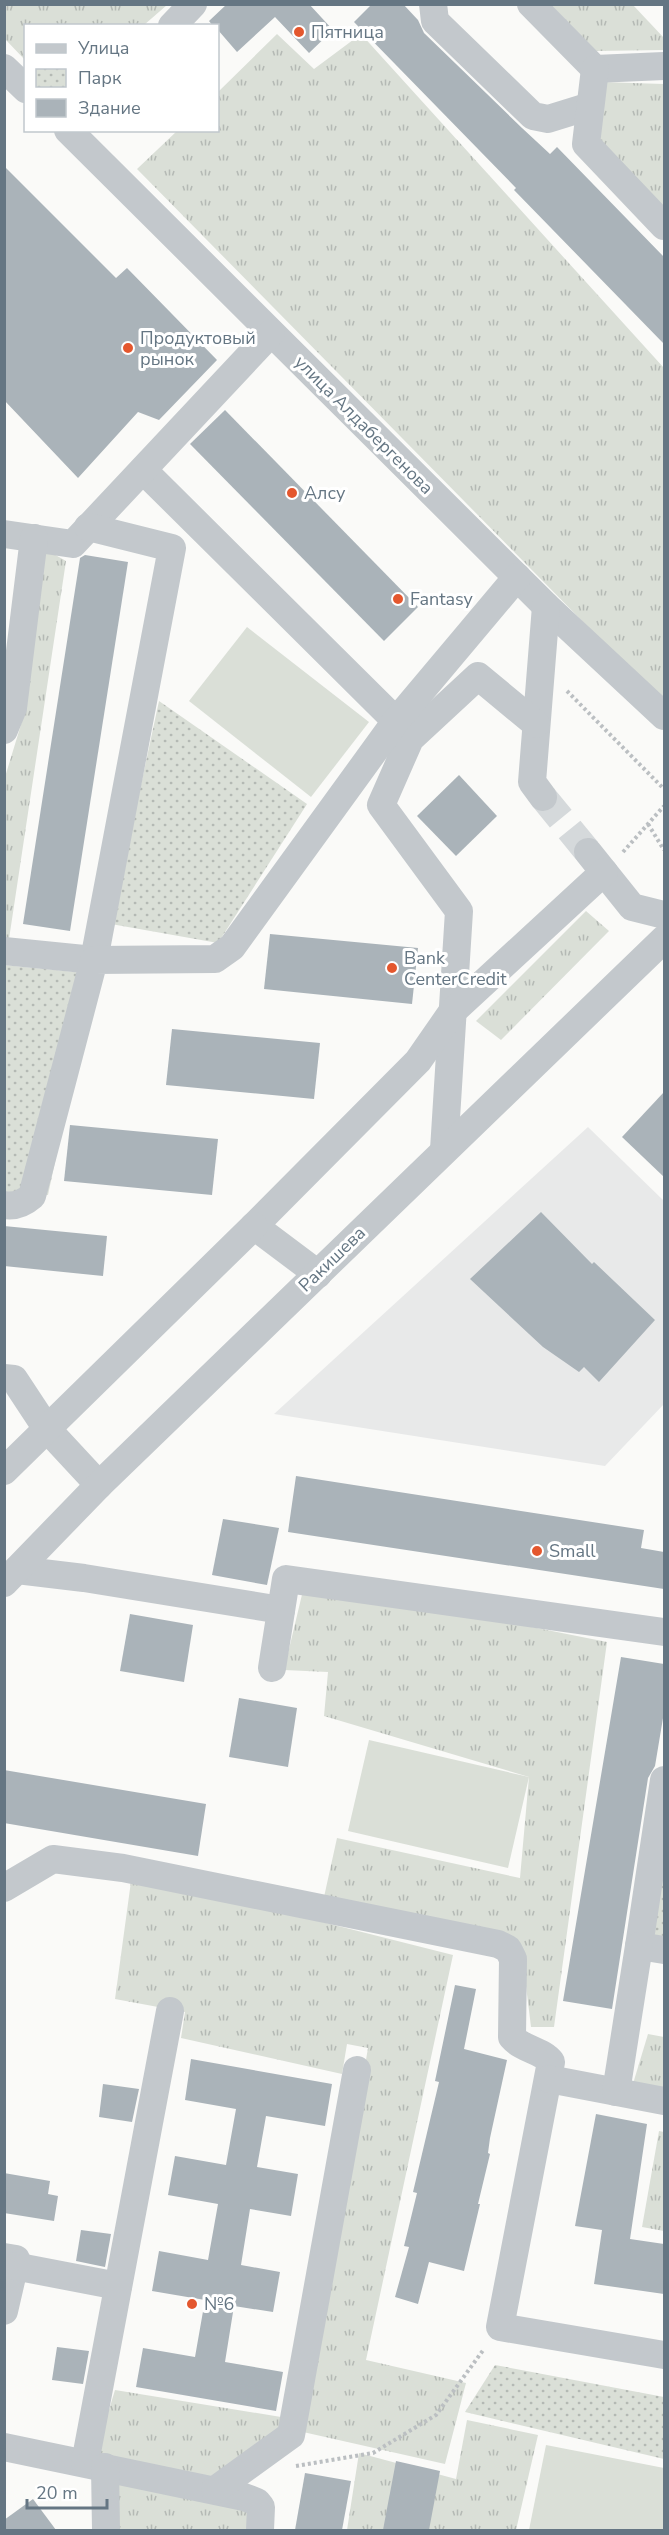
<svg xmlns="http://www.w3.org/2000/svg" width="669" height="2535" viewBox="0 0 669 2535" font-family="'Nunito Sans',sans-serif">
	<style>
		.built { fill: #e8e9e9 }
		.grass { fill: url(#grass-tufts) }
		.park { fill: url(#park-dots) }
		.pitch { fill: #dadfd7 }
		.building { fill: #aab3b9 }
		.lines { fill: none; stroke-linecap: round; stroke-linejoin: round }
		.minor-tunnel { stroke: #d5d9db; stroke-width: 28; stroke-dasharray: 28 14; stroke-linecap: butt }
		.path { stroke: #bbbfc2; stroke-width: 4; stroke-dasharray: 3 3; stroke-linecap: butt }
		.minor { stroke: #c3c8cc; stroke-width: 28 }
		.poi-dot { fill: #e4572e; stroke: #fff; stroke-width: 2 }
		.labels { text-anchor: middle; stroke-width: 6; stroke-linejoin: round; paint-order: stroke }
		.poi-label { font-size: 18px; fill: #657683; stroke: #fff; text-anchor: start }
		.street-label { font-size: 18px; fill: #657683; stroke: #fff }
	</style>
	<defs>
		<pattern id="grass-tufts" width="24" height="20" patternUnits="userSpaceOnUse" patternTransform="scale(1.5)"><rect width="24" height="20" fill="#dadfd7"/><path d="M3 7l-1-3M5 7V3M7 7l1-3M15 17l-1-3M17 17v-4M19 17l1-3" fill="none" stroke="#b4b9b4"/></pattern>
		<pattern id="park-dots" width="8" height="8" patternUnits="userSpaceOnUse" patternTransform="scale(1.5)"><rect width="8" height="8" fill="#dadfd7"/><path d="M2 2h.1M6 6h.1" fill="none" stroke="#b4b9b4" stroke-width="1.8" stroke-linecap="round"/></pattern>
	</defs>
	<rect width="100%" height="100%" fill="#fafaf8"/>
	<path class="built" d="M588 1127 664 1201V1404L605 1466 274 1414Z"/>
	<g class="grass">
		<path d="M4 5 5 4 167 5 144 25 26 26 25 60 5 39Z"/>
		<path d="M551 5H633L664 38V50L596 51Z"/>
		<path d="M277 34 314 69 361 34 664 368V704L137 169 177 131 218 130V92Z"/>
		<path d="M601 82 664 84V215L598 147Z"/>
		<path d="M45 549 66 561 9 939 5 938V777L23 718Z"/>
		<path d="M586 911 609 931 501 1040 476 1021Z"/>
		<path d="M305 1582 607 1642 554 2027H531L521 1945 324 1897 337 1838 520 1878 529 1777 324 1716 328 1672 284 1670Z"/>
		<path d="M132 1874 453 1955 366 2360 466 2383 445 2464 303 2432 368 2048 347 2044 342 2074 181 2038 185 2012 115 1999Z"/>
		<path d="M648 2034 664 2037V2092L632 2087Z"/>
		<path d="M659 2131 664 2132V2231L642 2227Z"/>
		<path d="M115 2390 281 2417 279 2433 212 2481 95 2456Z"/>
		<path d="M467 2420 538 2435 516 2530H347L359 2453 456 2479Z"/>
		<path d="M117 2483 257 2508 254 2530H116Z"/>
	</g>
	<g class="park">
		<path d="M159 701 307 804 218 943 111 924Z"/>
		<path d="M4 965 95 974 48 1195 5 1192Z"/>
		<path d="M664 1835V1944L648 1941Z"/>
		<path d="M495 2365 664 2397V2459L465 2412Z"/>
	</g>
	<g class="pitch">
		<path d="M247 627 369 722 311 797 189 701Z"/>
		<path d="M369 1740 529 1777 508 1868 348 1831Z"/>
		<path d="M546 2445 664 2468V2530H529Z"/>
	</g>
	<g class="building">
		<path d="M227 4H309L333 30 309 53 275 17 237 52 218 30V26H213L209 21Z"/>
		<path d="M372 4H403L418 20 424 33 522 128 550 154 557 147 664 257V344L514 190 516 188 354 22Z"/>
		<path d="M4 166 116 278 127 268 217 360 159 420 138 412 78 478 4 400Z"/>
		<path d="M225 410 418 607 384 641 190 444Z"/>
		<path d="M85 555 128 562 70 931 23 924 80 558Z"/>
		<path d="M459 775 497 816 456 856 417 816Z"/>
		<path d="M270 934 418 948 412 1004 264 989Z"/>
		<path d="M172 1029 320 1043 314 1099 166 1085Z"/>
		<path d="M664 1092V1177L622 1137Z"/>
		<path d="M70 1125 218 1139 212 1195 64 1181Z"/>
		<path d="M541 1212 592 1264 594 1262 655 1320 599 1382 584 1367 579 1372 543 1347 470 1279Z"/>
		<path d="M4 1226 107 1236 103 1276 4 1266Z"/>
		<path d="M296 1476 644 1530 641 1548 664 1552V1589L288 1532Z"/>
		<path d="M223 1519 279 1528 267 1585 212 1575Z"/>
		<path d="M130 1614 193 1625 184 1682 120 1671Z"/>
		<path d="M621 1657 664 1664V1712L655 1766 648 1778 612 2009 563 2001Z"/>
		<path d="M239 1698 297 1708 288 1767 229 1757Z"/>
		<path d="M4 1770 206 1804 198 1856 4 1823Z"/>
		<path d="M455 1985 476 1989 464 2049 507 2060 490 2138 488 2153 490 2154 478 2204H480L464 2271 429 2262 418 2304 395 2297 409 2247 404 2246 417 2193 413 2192 439 2082 435 2081Z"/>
		<path d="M191 2059 332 2084 325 2126 266 2116 257 2167 298 2174 291 2216 250 2209 241 2265 280 2272 273 2312 234 2306 225 2362 283 2372 276 2411 136 2387 143 2348 195 2357 205 2300 152 2291 159 2251 208 2260 218 2204 168 2195 175 2156 226 2165 236 2109 185 2100Z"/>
		<path d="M103 2084 139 2089 132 2122 99 2117Z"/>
		<path d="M596 2114 647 2124 630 2239 664 2244V2294L594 2284 602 2230 575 2226Z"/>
		<path d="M4 2173 50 2181 48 2194 58 2196 54 2221 4 2213Z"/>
		<path d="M81 2230 111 2234 105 2267 76 2261Z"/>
		<path d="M57 2347 89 2351 83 2384 52 2380Z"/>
		<path d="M396 2461 440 2471 429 2530H383Z"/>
		<path d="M305 2473 351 2481 342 2530H295Z"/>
		<path d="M33 2499 56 2530H4V2520Z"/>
	</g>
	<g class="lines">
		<path class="minor-tunnel" d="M543 797 588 852"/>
		<g class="path">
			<path d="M567 691 664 789"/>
			<path d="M648 824 664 850"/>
			<path d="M623 852 664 806"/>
			<path d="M296 2466 373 2453 436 2415 484 2349"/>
		</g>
		<g class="minor">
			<path d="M433 4 435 21 533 116 548 119 590 106"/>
			<path d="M531 4 595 69 664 66"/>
			<path d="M172 26 193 4"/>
			<path d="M4 68 26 89"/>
			<path d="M595 69 586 144 664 226"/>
			<path d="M68 130 546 606 664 716"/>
			<path d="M143 470 396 721"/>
			<path d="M4 534 73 544 271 333"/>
			<path d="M4 730 13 708 34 538"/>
			<path d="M543 797 532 782 546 606"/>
			<path d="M588 852 632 907 664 915"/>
			<path d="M4 951 94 960 172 548 88 527"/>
			<path d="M444 1150 459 911 381 805 410 739 478 676 536 724"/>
			<path d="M4 1205C15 1207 24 1203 32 1196L94 960 215 959 232 947 396 721 517 577"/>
			<path d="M318 1274 254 1226 418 1061 452 1012 604 872"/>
			<path d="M4 1378 14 1379 47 1429 99 1485"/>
			<path d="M4 1471 254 1226"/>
			<path d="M17 1570 84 1578 281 1610"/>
			<path d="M4 1583 99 1485 664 939"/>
			<path d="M272 1668 286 1579 664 1632"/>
			<path d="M664 1780 639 1946 664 1950"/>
			<path d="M4 1888 53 1859 123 1868 498 1944 508 1949 513 1959 512 2037C523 2050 542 2050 551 2062L500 2327 664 2355"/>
			<path d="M549 2079 664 2101"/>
			<path d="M616 2092 639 1946"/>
			<path d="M4 2257 16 2259 4 2311"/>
			<path d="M14 2266 118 2286"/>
			<path d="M4 2447 244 2497 257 2502 261 2507 260 2530"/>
			<path d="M85 2463 170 2011"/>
			<path d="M105 2467 106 2530"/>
			<path d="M215 2490 291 2435 357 2070"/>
		</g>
	</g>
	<g class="poi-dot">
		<circle cx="299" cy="32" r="6"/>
		<circle cx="128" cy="348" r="6"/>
		<circle cx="292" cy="493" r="6"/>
		<circle cx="398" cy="599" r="6"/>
		<circle cx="392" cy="968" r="6"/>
		<circle cx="537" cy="1551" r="6"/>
		<circle cx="192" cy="2304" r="6"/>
	</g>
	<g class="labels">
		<g class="poi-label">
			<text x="311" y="38">Пятница</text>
			<text x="140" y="344">Продуктовый<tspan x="140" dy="21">рынок</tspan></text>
			<text x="304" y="499">Алсу</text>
			<text x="410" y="605">Fantasy</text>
			<text x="404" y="964">Bank<tspan x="404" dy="21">CenterCredit</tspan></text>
			<text x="549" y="1557">Small</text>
			<text x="204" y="2310">№6</text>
		</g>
		<g class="street-label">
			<text transform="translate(364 425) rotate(45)" y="6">улица Алдабергенова</text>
			<text transform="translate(332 1259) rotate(-44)" y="6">Ракишева</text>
		</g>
	</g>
	<rect width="669" height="2535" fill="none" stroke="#657683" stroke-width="12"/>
	<rect x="24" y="24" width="195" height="108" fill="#ffffff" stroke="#c1c8cd" stroke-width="1.5"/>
	<rect x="36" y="44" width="30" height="9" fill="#c3c8cc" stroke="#c1c8cd" stroke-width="1.5"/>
	<text x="78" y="54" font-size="18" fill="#657683">Улица</text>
	<rect x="36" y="69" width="30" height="18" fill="url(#park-dots)" stroke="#c1c8cd" stroke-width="1.5"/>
	<text x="78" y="84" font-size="18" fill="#657683">Парк</text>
	<rect x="36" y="99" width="30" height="18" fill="#aab3b9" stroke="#c1c8cd" stroke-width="1.5"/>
	<text x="78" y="114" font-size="18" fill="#657683">Здание</text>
	<path d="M27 2499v9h80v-9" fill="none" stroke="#657683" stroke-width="3"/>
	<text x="36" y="2499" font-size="18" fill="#657683" stroke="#ffffff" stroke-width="4.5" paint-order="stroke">20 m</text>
</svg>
